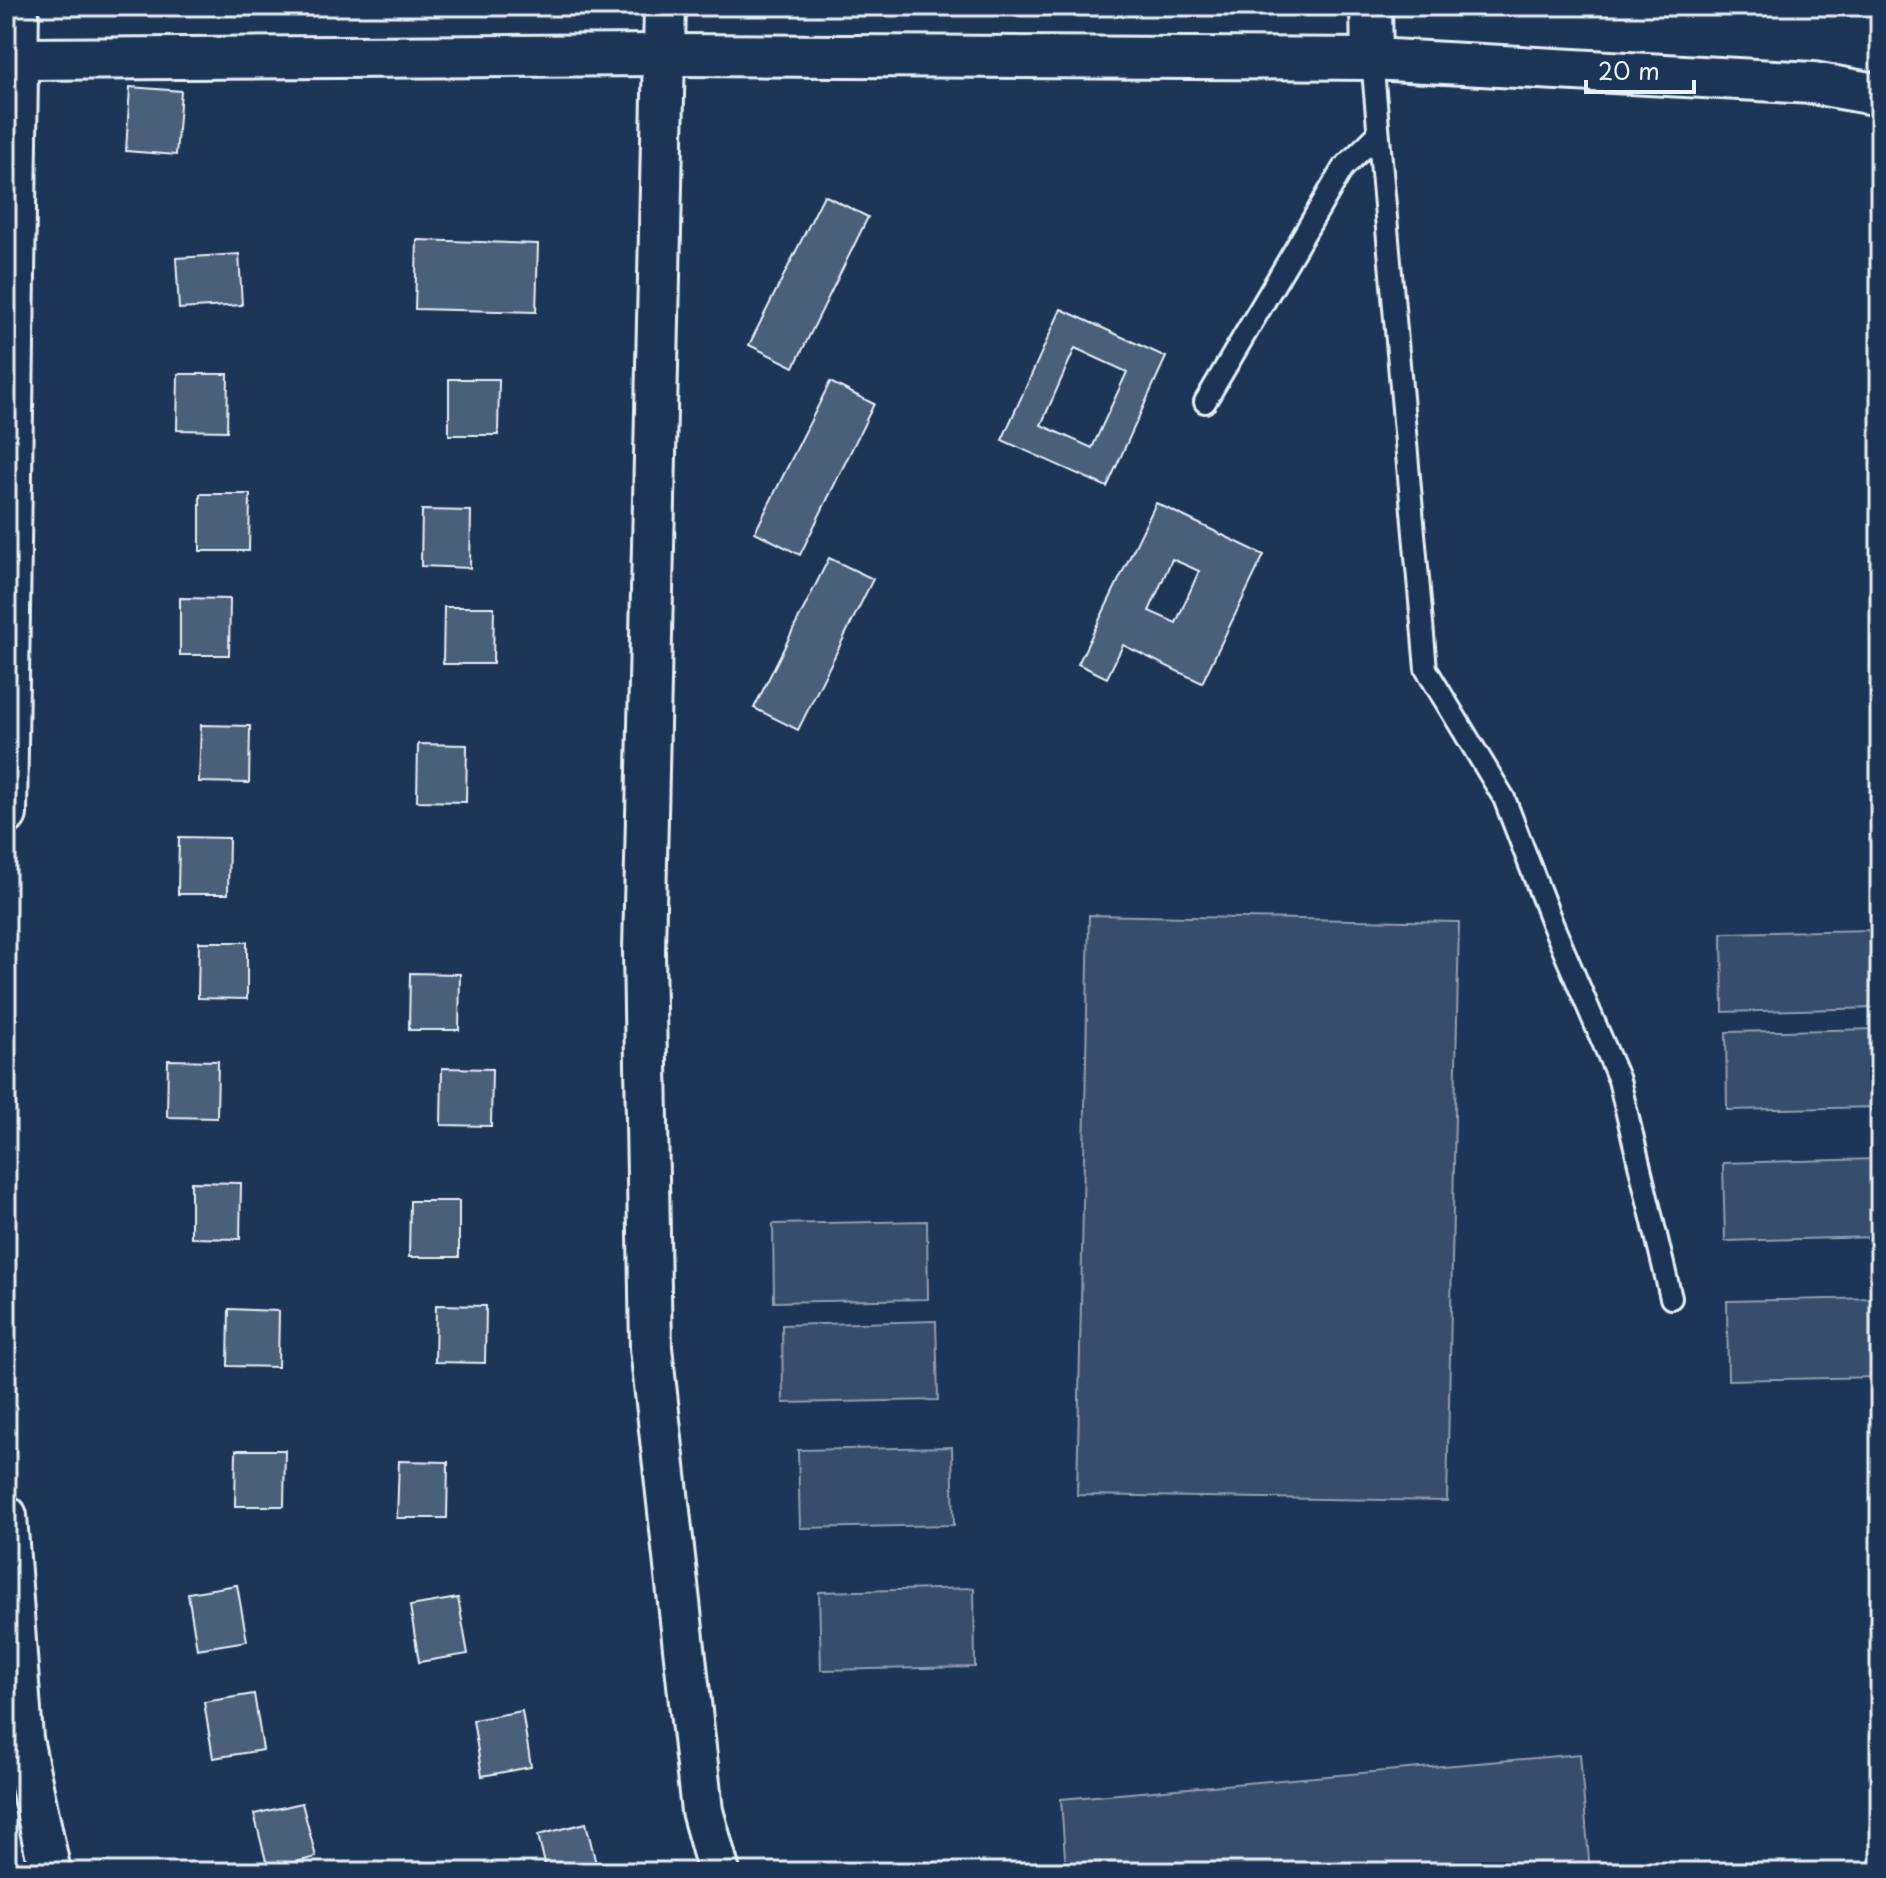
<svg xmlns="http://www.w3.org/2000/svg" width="1886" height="1878" viewBox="0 0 1886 1878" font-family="'Playpen Sans',sans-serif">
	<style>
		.green { fill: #374d6c; stroke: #909fb2; stroke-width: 2 }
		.building { fill: #495e7a; stroke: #e8f1f8; stroke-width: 2; fill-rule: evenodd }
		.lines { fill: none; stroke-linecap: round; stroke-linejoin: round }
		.service-casing { stroke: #e8f1f8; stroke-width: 26 }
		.minor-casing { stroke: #e8f1f8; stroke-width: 46 }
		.service { stroke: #1d3557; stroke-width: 20 }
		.minor { stroke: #1d3557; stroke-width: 40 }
	</style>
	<rect width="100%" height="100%" fill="#1d3557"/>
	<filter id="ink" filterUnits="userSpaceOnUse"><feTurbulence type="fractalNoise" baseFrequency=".0125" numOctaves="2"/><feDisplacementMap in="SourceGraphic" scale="16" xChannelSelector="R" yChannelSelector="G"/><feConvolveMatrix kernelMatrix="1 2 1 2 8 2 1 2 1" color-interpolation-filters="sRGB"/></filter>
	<g filter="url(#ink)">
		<g class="green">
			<path d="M1089 915 1459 922 1447 1501 1077 1495Z"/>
			<path d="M1876 930 1878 1008 1723 1012 1722 933Z"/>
			<path d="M1880 1029V1107L1727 1110 1726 1032Z"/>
			<path d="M1878 1159 1879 1237 1725 1241 1723 1163Z"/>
			<path d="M927 1221 928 1299 774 1302 773 1224Z"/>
			<path d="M1880 1298V1377L1728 1380 1727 1301Z"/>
			<path d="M936 1321 938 1400 783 1403 782 1325Z"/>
			<path d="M952 1447 954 1525 800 1528 798 1450Z"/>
			<path d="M974 1588 975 1667 821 1670 819 1592Z"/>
			<path d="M1580 1754 1590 1872H1066L1061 1799Z"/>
		</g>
		<g class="building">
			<path d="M130 87 181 91 176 155 126 151Z"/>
			<path d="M824 195 868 217 794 367 749 345Z"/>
			<path d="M417 240 538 244 536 312 415 309Z"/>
			<path d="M239 254 242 305 179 309 176 258Z"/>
			<path d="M1061 309 1166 357 1107 487 1002 440ZM1075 348 1127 372 1092 448 1041 425Z"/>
			<path d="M178 374H228L227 431 177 430Z"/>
			<path d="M449 379H499L498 435H449Z"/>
			<path d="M830 382 874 404 800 555 755 532Z"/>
			<path d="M200 494H250L249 551H200Z"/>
			<path d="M1156 503 1264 555 1202 683 1123 645 1107 678 1078 664ZM1172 559 1199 571 1176 623 1149 611Z"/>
			<path d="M422 510 471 511 470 568 421 566Z"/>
			<path d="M829 558 873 579 798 730 754 708Z"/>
			<path d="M180 598 230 599 229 655H180Z"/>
			<path d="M444 607H494L493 664H443Z"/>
			<path d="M201 725 250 726 249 783 199 782Z"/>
			<path d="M418 744 467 745 466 802 417 801Z"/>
			<path d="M179 837 229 838 228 894H178Z"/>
			<path d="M199 942H247V999L198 998Z"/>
			<path d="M410 973 460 974 459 1030H409Z"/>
			<path d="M168 1060 218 1061 217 1118 167 1117Z"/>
			<path d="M442 1068 492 1069 491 1126 441 1125Z"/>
			<path d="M191 1182 241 1183 240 1239 191 1238Z"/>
			<path d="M410 1201H459V1257H409Z"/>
			<path d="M436 1305 486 1306 485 1363 435 1362Z"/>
			<path d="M229 1309 279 1311 278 1367 228 1366Z"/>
			<path d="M236 1450H285L284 1506H235Z"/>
			<path d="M399 1461 448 1462 447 1518H397Z"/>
			<path d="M237 1585 247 1641 197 1649 188 1593Z"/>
			<path d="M458 1598 468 1654 419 1662 410 1606Z"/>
			<path d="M254 1694 263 1750 213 1758 204 1702Z"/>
			<path d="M522 1711 531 1767 482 1776 473 1720Z"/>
			<path d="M302 1803 316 1857 268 1869 254 1814Z"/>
			<path d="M586 1823 598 1872H547L538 1835Z"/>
		</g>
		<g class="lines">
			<g class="service-casing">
				<g id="service">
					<path d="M1372 59 1426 669 1504 798 1552 923 1619 1080 1671 1298"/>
					<path d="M1205 402 1343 168 1378 134"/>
				</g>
			</g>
			<g class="minor-casing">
				<g id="minor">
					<path d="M665 6 644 951 651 1348 702 1811 719 1872"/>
					<path d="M1371 6 1372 59"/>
					<path d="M15 59 664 55 1372 59 1813 83 1880 95"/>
					<path d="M6 814 18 6"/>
					<path d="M6 1516 22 1739 50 1872"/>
				</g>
			</g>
			<use href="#service" class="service"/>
			<use href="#minor" class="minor"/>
		</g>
	</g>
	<rect width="1886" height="1878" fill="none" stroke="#1d3557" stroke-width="32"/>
	<rect x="16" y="16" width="1854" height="1846" fill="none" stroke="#e8f1f8" stroke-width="3" filter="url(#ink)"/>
	<path d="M1586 80v12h108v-12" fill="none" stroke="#e8f1f8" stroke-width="4"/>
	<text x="1598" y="80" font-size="24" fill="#e8f1f8" stroke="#1d3557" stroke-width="6" paint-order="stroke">20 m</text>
</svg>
